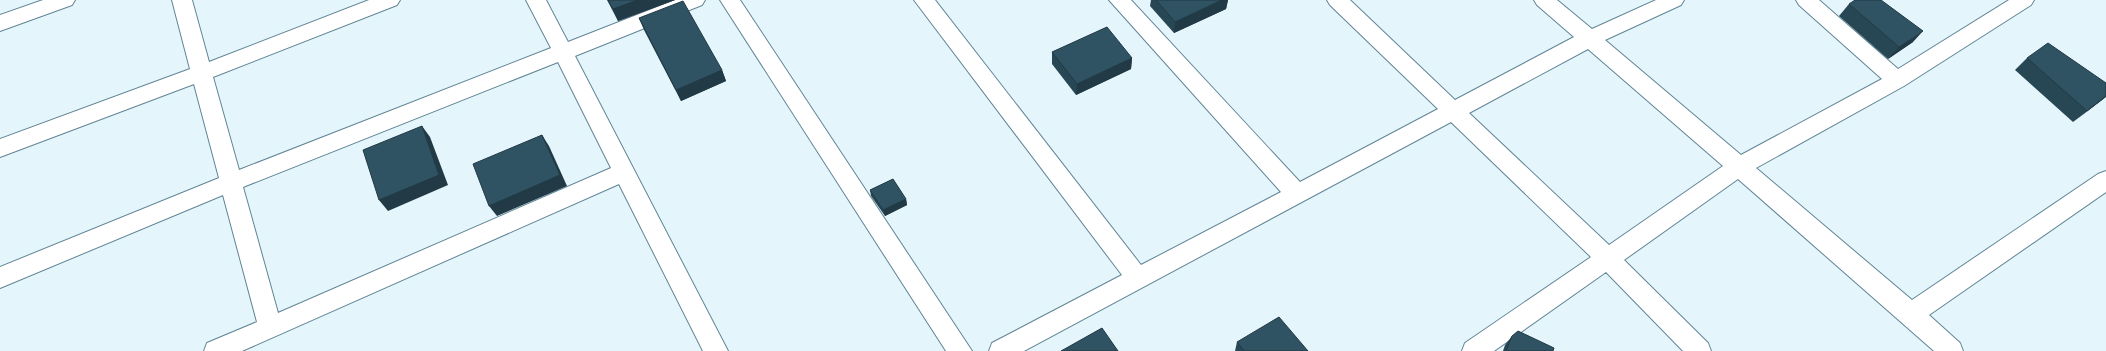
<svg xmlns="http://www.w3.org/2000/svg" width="2106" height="351" viewBox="0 0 2106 351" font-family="'DejaVu Sans',sans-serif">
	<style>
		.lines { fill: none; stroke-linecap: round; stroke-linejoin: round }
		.minor-casing { stroke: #608595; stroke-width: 2 }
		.minor { fill: #fff; fill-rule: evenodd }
		.wall { fill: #284754 }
		.shaded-wall { fill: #213a45 }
		.building { fill: #2f5362; stroke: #213a45 }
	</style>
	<rect width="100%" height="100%" fill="#e5f5fc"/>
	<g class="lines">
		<g class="minor-casing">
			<g id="minor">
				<path d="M43 0H75L72 5 0 31V15Z"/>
				<path d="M172 0H192L209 62 369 0H400L397 5 213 77 239 170 551 48 526 0H546L568 42 675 0H705L702 5 575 56 728 351H703L619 184 242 351H204L207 343 257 322 223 195 0 288V267L219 178 194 84 0 157V139L190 69ZM558 62 611 168 278 313 243 187Z"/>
				<path d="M720 0H740L972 351H946Z"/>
				<path d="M914 0H935L1141 265 1281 192 1109 0H1131L1300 182 1438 109 1330 5 1327 0H1350L1455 100 1574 37 1537 5 1534 0H1557L1592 29 1656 0H1684L1681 5 1605 40 1741 155 1882 79 1799 5 1796 0H1819L1898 69 2009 0H2034L2031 5 1904 86 1756 168 1912 300 2098 174 2106 171V192L1929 315 1960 343 1963 351H1934L1738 179 1624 260 1708 343 1711 351H1683L1606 272 1494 351H1462L1465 343 1591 257 1451 122 1024 351H989L992 343 1122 275ZM1588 49 1723 166 1609 245 1469 113Z"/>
			</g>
		</g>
		<use href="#minor" class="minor"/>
	</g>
	<g class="wall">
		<path d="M607 0H675L618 21Z"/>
		<path d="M1151 0H1228L1226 9 1174 33 1150 6Z"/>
		<path d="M1849 4 1913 42 1888 59 1839 16Z"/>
		<path d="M639 18 722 70 726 81 681 101 644 30Z"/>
		<path d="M1052 52 1132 58 1131 69 1076 95 1052 64Z"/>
		<path d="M2027 58 2106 83V97L2073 122 2015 70Z"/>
		<path d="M870 190 906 199 907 205 885 216 871 196Z"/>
		<path d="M1512 336 1553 351H1503L1505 345Z"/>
		<path d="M1237 342 1308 351H1235Z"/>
	</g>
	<g class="shaded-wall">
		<path d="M638 0H675L618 21 613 9Z"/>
		<path d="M1222 0H1228L1226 9 1174 33 1175 22Z"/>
		<path d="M1923 31 1913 42 1888 59 1899 47Z"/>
		<path d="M1132 58 1131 69 1076 95 1077 84Z"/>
		<path d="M722 70 726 81 681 101 676 90Z"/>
		<path d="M2106 96 2102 100 2073 122 2087 111Z"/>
		<path d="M422 126 430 137 448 185 388 211 379 200Z"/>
		<path d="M542 135 549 146 567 186 497 216 489 206Z"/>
		<path d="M906 199 907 205 885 216 883 210Z"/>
	</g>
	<g class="building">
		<path d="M608 0H638L613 9Z"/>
		<path d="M1156 0H1222L1175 22Z"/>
		<path d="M1855 0H1881L1923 31 1899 47 1849 4Z"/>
		<path d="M683 1 722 70 676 90 639 18Z"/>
		<path d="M1107 27 1132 58 1077 84 1052 52Z"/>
		<path d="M2048 43 2106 83V96L2087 111 2027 58Z"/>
		<path d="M422 126 439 175 379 200 363 150Z"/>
		<path d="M542 135 560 175 489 206 473 164Z"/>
		<path d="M893 179 906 199 883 210 870 190Z"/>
		<path d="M1279 317 1308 351H1244L1237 342Z"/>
		<path d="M1102 328 1118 351H1061Z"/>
		<path d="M1518 331 1554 348 1553 351H1506L1512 336Z"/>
	</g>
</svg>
